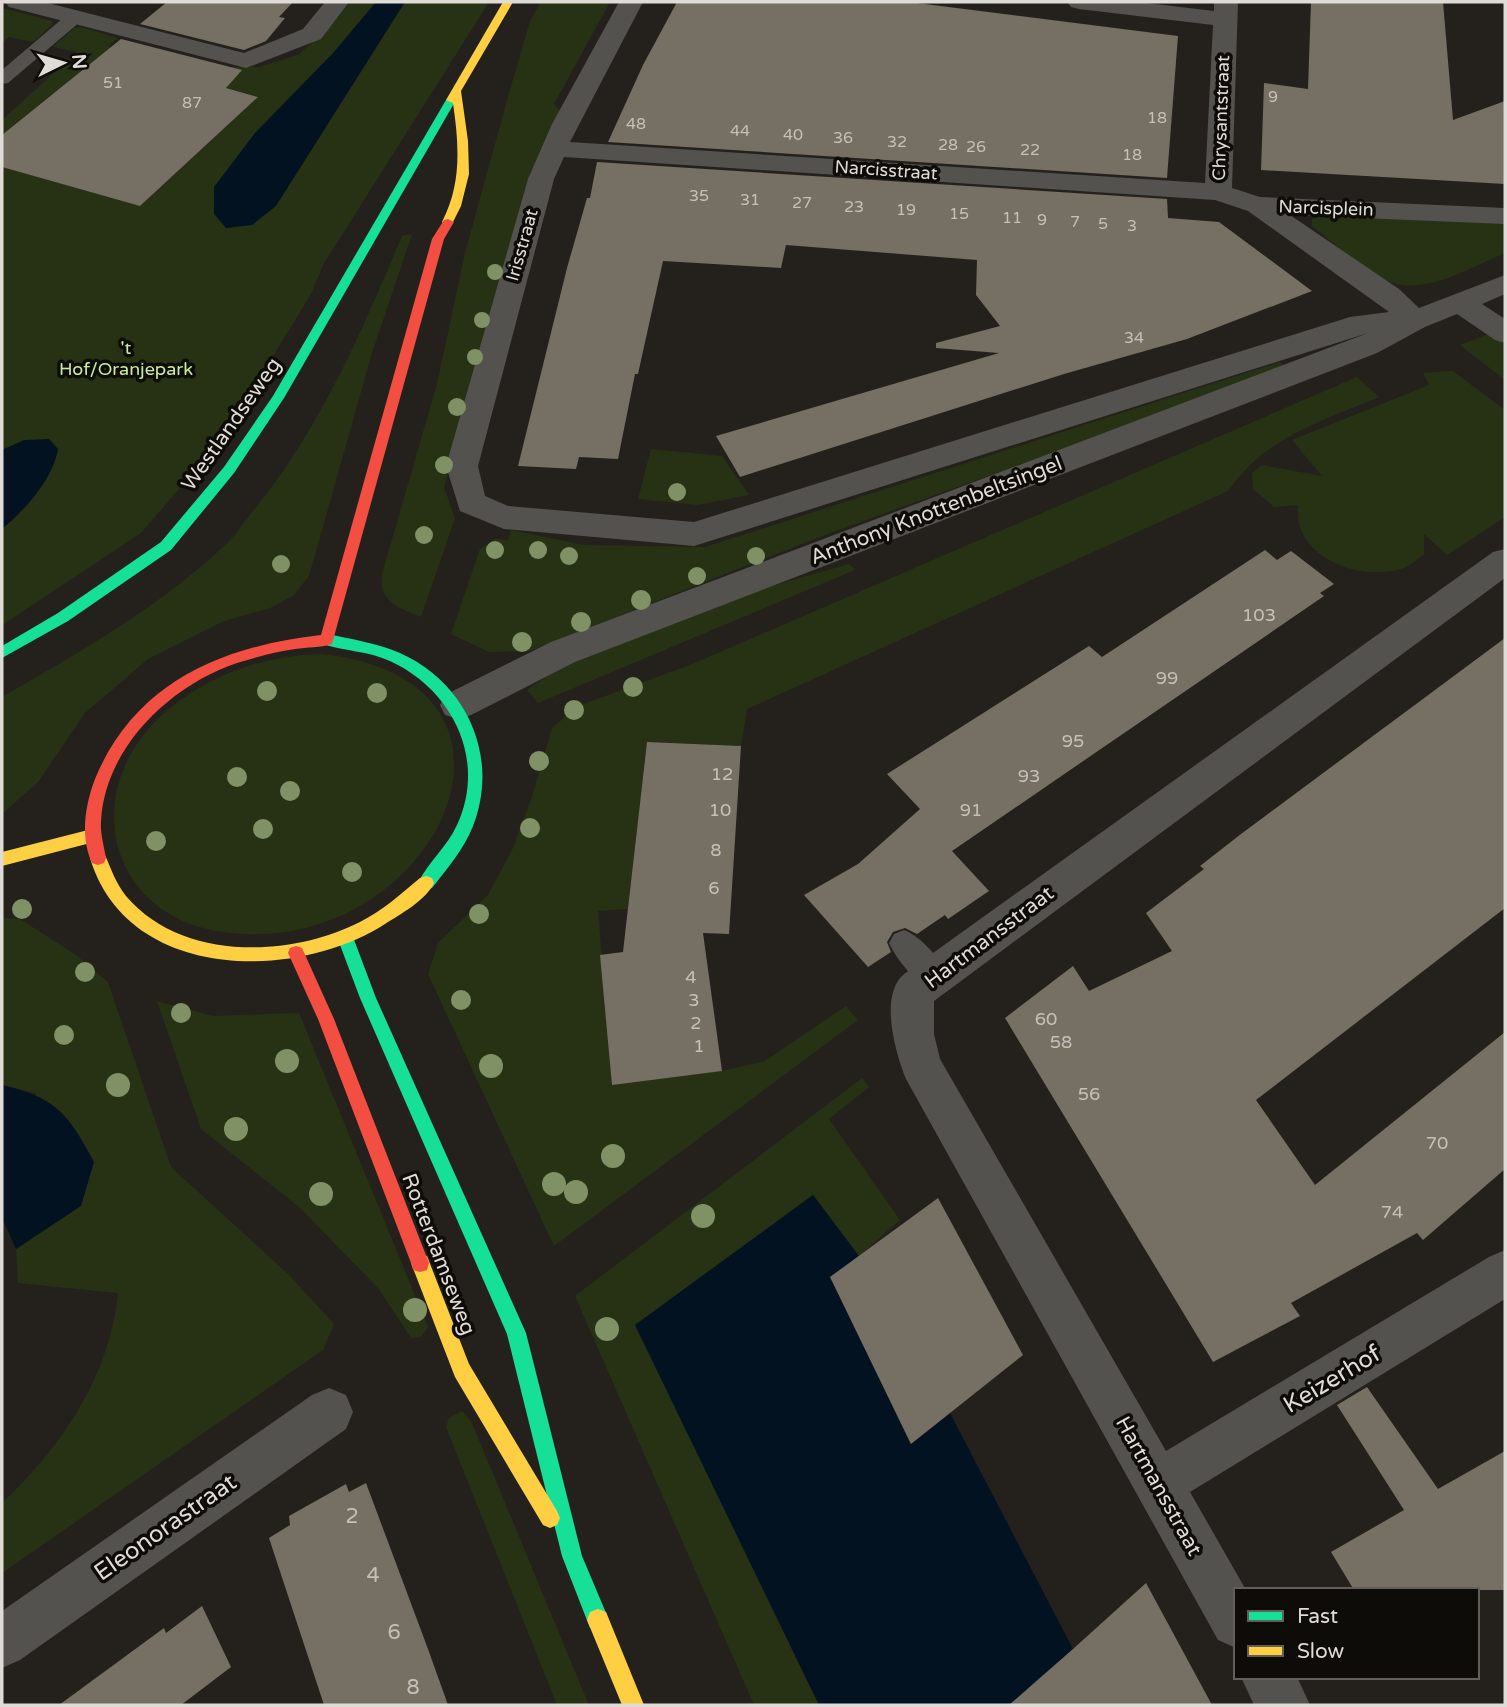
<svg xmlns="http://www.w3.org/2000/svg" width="1507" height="1707" viewBox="0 0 1507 1707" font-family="'Varela Round',sans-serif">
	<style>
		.green { fill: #273214 }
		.water { fill: #031221 }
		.building { fill: #766f63 }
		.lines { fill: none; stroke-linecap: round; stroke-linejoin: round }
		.lane { fill: #53524f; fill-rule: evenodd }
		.street { fill: #53524f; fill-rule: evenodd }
		.fast { fill: #16e098; fill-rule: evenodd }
		.slow { fill: #ffcf43; fill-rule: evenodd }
		.jam { fill: #f24e42; fill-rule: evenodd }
		.tree { fill: #7f9165 }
		.labels { text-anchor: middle; stroke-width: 7; stroke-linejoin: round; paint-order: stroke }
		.far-number-label { font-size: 16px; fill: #c5c0b9 }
		.far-street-label { font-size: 18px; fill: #dfdbd6; stroke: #0e0c08 }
		.far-park-label { font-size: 18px; fill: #caeca0; stroke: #0e0c08 }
		.number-label { font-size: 18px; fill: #c5c0b9 }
		.street-label { font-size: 21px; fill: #dfdbd6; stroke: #0e0c08 }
		.near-number-label { font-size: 21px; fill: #c5c0b9 }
		.near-street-label { font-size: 24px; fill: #dfdbd6; stroke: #0e0c08 }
	</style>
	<rect width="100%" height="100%" fill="#24211d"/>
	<g class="green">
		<path d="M348 2H489L323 265 311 294 223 438 141 533 2 625V167L140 206 258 97 227 88 229 84 215 80 232 67H259L298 55 316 39Z"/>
		<path d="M541 2H610L554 104 563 113 492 311 444 487 455 518 421 617C399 608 378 602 382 574L437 384 465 253 506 104 530 21Z"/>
		<path d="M2 8 52 21V25L33 42 9 37 2 43Z"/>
		<path d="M81 27 118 38 108 46 134 52 110 72 87 66 2 135V120L77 52 53 47 74 28Z"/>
		<path d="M1336 210 1505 218V253C1473 266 1432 292 1397 284 1372 279 1333 242 1312 226V219Z"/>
		<path d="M412 234 372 353 309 576 293 596 270 608 224 621 148 659 85 713 38 782 2 814V697C79 653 157 608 222 548 234 538 243 523 253 511 319 431 362 331 402 236Z"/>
		<path d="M1486 335 1505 338V380L1460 345Z"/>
		<path d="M1280 362 1286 368 822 536 530 651 489 652 451 634 480 549 495 539 508 540 511 530 584 545 705 547Z"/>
		<path d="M1453 371 1505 410V517L1447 555 1424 534V554C1417 559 1409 567 1401 569 1358 582 1292 556 1298 505L1274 507 1253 489 1252 473 1262 465 1322 476 1292 440 1429 385 1423 373Z"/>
		<path d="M1357 377 1379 397C1320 422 1267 436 1228 491L747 709 741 746 647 742 628 909 598 911 612 1084 722 1071 765 1061 846 1006 858 1020 554 1246 428 974 438 943 488 895 513 848 532 797 552 728 578 706 690 665Z"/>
		<path d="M651 449 722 456 749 495 698 505 638 499Z"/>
		<path d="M849 564 855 570 538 703 527 690 567 663 740 595Z"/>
		<path d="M321 654C565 680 437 955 230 933 104 920 76 785 169 709 213 673 265 656 321 654Z"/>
		<path d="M2 918 20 919 76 955 108 982 171 1167 288 1274 334 1324 323 1350 2 1573V1503C62 1446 109 1378 118 1293L18 1283 16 1249 32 1239 36 1093 2 1085Z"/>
		<path d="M157 1001 213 1016 299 1013 428 1327 421 1337 411 1338 378 1288 299 1207 201 1129Z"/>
		<path d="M862 1078 869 1087 829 1119 900 1220 859 1256 813 1195 635 1325 819 1705H754L575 1296Z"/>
		<path d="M462 1411 471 1421 589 1705H557L446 1427 449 1418Z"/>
	</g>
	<g class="water">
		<path d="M376 2H405L276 206 252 225 226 228 214 214V187L255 133 333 53Z"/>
		<path d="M49 439 58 449C53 479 25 510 2 529V450L24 440Z"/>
		<path d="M2 1085C57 1098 68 1114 94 1162L81 1206 16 1249 2 1218Z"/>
		<path d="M813 1195 859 1256 830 1277 910 1443 950 1413 1073 1649 1029 1687 1037 1705H819L635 1325Z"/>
	</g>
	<g class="building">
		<path d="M167 2H293L279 17 285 18 266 41 244 50 140 24Z"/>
		<path d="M677 2H909L1178 36 1167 178 608 142 643 65Z"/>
		<path d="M1311 2H1443L1453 120 1505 101V184L1261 170 1264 83 1308 89Z"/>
		<path d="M121 39 242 70 226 88 258 97 140 206 2 167V135Z"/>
		<path d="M597 162 1167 199 1168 218 1219 222 1312 291 1187 339 1064 374 740 477 716 436 999 353 936 348V343L1000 326 976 295 977 260 786 245 781 268 663 261 638 374H635L618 459 579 457 576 469 518 466 567 268 587 198H590Z"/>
		<path d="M1265 550 1277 560 1291 551 1334 584 1320 593 1324 596 952 851 989 891 948 919 945 915 917 934 905 928 893 932 887 942 891 952 868 967 804 895 858 864 920 809 887 774 1089 646 1102 657Z"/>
		<path d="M1505 638V908L1256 1100 1315 1185 1505 1032V1169L1423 1240 1417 1233 1291 1303 1300 1316 1213 1362 1005 1018 1073 966 1089 991 1172 951 1146 913 1204 869 1200 866 1241 834Z"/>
		<path d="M647 742 741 746 729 934 703 933 722 1071 612 1085 600 955 623 952Z"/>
		<path d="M938 1198 1023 1355 911 1444 830 1277Z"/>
		<path d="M1367 1387 1438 1489 1505 1451V1590H1354L1331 1552 1404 1510 1337 1405Z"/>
		<path d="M366 1483 428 1649 448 1705H324L269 1538 290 1525 289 1516 346 1484 349 1492Z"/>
		<path d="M1146 1583 1212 1705H1009L1073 1649Z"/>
		<path d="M202 1606 231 1667 181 1705H59L164 1628 166 1633Z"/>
	</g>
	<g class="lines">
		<g class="lane">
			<path d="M75 12 81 13 84 17 81 21 8 83 2 84V70L69 13Z"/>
			<path d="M904 930C922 937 940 959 948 976L943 985 933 989C915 983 897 960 889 943L894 934Z"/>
		</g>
		<g class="street">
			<path d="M5 2H44L244 53 303 29 325 2H349L321 39 246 68 9 7Z"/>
			<path d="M619 2H643L570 142 1205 183 1213 25 1079 9 1071 7 1067 2H1138L1214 11V2H1238L1232 188 1260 197 1505 208V224L1290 215 1399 289 1419 308 1505 275V294L1482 304 1505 319V343L1495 340 1457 314 1425 327 1377 353 575 662 471 715 458 719 445 715 440 705 445 695 551 642 1368 333 694 546 504 529 460 511 446 466 528 179 552 124ZM564 157 1215 200 1248 211 1389 312 1350 317 694 522 508 506 485 496 478 466 554 179Z"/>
			<path d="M1505 549V578L934 1001V1034L940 1059 1166 1451 1489 1257 1505 1250V1299L1190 1492 1246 1590H1236V1648L1218 1640 906 1079C896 1055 882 1005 898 981 902 974 912 969 919 963L1493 552Z"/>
			<path d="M329 1388 346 1395 353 1412 346 1429 20 1660 2 1668V1611L312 1395Z"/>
			<path d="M1241 1677H1297L1310 1705H1254Z"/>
		</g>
		<g class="fast">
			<path d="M451 97 456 100 284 398 234 473 171 550 68 621 2 658V646L58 613 161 542 224 467 273 396 446 100Z"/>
			<path d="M327 634C351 639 377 643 400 653 467 683 500 757 473 826 464 849 447 869 432 888L426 890 420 888 418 883C428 862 447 847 457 825 487 760 453 690 390 661 368 651 344 651 322 644L320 640Z"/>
			<path d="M345 930 351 932 353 937 376 998 526 1333 582 1556 609 1620 606 1628 598 1631 590 1628 562 1556 507 1334 360 998 337 937 339 932Z"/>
		</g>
		<g class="slow">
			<path d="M503 2H513L461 91 468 141 469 174 461 206 452 224H444L442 222C462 183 459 145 453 103L446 100Z"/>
			<path d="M92 829 98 831 100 836 98 841 2 866V852Z"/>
			<path d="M98 851 104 853C111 868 115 882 126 896 181 961 289 958 360 922 382 911 401 894 420 878L426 876 432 878 434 883C426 900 401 914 385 924 294 982 127 981 90 858L92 853Z"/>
			<path d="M420 1254 427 1256 469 1364 557 1511 560 1518 557 1525 550 1528 543 1525 455 1377 411 1263 413 1256Z"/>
			<path d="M598 1609 606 1612 644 1705H622L587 1620 590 1612Z"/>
		</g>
		<g class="jam">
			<path d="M448 219 454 222 444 239 332 644C320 648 307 647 295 649 275 652 256 657 237 663 171 685 105 747 101 821 100 833 104 846 106 858L104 863 98 865 92 863C80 837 85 805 95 779 135 682 223 646 321 635L432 239 444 220Z"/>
			<path d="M296 946 302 948 334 1019 429 1263 427 1270 420 1272 413 1270 411 1263 318 1019 288 953 290 948Z"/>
		</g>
	</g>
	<g class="tree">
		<circle cx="495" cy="272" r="8"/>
		<circle cx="482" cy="320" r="8"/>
		<circle cx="475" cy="357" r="8"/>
		<circle cx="457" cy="407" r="9"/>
		<circle cx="444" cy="465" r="9"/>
		<circle cx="677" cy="492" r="9"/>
		<circle cx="424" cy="535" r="9"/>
		<circle cx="495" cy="550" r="9"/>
		<circle cx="538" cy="550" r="9"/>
		<circle cx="569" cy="556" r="9"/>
		<circle cx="756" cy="556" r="9"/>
		<circle cx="281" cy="564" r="9"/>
		<circle cx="697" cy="576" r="9"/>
		<circle cx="641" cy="600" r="10"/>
		<circle cx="581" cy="622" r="10"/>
		<circle cx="522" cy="642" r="10"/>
		<circle cx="633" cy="687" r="10"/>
		<circle cx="267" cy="691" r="10"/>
		<circle cx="377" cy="693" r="10"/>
		<circle cx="574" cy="710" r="10"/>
		<circle cx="539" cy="761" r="10"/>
		<circle cx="237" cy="777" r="10"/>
		<circle cx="290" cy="791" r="10"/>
		<circle cx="530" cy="828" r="10"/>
		<circle cx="263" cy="829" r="10"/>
		<circle cx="156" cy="841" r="10"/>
		<circle cx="352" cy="872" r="10"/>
		<circle cx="22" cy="909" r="10"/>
		<circle cx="479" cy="914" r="10"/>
		<circle cx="85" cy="972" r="10"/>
		<circle cx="461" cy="1000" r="10"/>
		<circle cx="181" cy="1013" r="10"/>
		<circle cx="64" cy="1035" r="10"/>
		<circle cx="287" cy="1061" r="12"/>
		<circle cx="491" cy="1066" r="12"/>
		<circle cx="118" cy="1085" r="12"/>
		<circle cx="236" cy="1129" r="12"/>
		<circle cx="613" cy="1156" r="12"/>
		<circle cx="554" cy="1184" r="12"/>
		<circle cx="576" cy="1192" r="12"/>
		<circle cx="321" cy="1194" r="12"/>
		<circle cx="703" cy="1216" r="12"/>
		<circle cx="415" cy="1310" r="12"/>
		<circle cx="607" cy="1329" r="12"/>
	</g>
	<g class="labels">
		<g class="far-number-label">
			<text x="113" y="88">51</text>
			<text x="1273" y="102">9</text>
			<text x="192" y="108">87</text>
			<text x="1157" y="123">18</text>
			<text x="636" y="129">48</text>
			<text x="740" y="136">44</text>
			<text x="793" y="140">40</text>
			<text x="843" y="143">36</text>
			<text x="897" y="147">32</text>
			<text x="948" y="150">28</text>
			<text x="976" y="152">26</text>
			<text x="1030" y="155">22</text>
			<text x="1132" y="160">18</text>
			<text x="699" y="201">35</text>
			<text x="750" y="205">31</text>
			<text x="802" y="208">27</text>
			<text x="854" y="212">23</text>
			<text x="906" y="215">19</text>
			<text x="959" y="219">15</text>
			<text x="1012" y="223">11</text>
			<text x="1042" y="225">9</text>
			<text x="1075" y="227">7</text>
			<text x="1103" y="229">5</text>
			<text x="1132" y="231">3</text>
			<text x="1134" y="343">34</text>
		</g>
		<g class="far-street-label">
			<text transform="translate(1221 118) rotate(-88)" y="6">Chrysantstraat</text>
			<text transform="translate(886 170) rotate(4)" y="6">Narcisstraat</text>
			<text transform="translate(1326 208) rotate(2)" y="6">Narcisplein</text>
			<text transform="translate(522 245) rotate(-74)" y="6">Irisstraat</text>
		</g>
		<g class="far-park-label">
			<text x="126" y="354">'t<tspan x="126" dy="21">Hof/Oranjepark</tspan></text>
		</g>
		<g class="number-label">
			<text x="1259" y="621">103</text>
			<text x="1167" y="684">99</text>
			<text x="1073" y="747">95</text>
			<text x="722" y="780">12</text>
			<text x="1029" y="782">93</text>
			<text x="720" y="816">10</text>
			<text x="971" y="816">91</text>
			<text x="716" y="856">8</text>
			<text x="714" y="894">6</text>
			<text x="691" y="983">4</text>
			<text x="694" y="1006">3</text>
			<text x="1046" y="1025">60</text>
			<text x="696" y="1029">2</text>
			<text x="1061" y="1048">58</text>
			<text x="699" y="1052">1</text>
			<text x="1089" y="1100">56</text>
			<text x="1437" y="1149">70</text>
			<text x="1392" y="1218">74</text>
		</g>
		<g class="street-label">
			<text transform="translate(231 424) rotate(-55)" y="7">Westlandseweg</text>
			<text transform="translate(936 510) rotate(-21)" y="7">Anthony Knottenbeltsingel</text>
			<text transform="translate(989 937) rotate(-37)" y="7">Hartmansstraat</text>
			<text transform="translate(439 1254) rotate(69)" y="7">Rotterdamseweg</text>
			<text transform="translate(1159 1486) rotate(61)" y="7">Hartmansstraat</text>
		</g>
		<g class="near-number-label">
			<text x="352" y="1523">2</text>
			<text x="373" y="1582">4</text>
			<text x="394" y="1639">6</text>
			<text x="413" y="1694">8</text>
		</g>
		<g class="near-street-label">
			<text transform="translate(1332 1379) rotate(-31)" y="8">Keizerhof</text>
			<text transform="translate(165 1527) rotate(-35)" y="8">Eleonorastraat</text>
		</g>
	</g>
	<rect width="1507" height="1707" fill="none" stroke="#dfdbd6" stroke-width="7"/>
	<rect x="1234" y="1588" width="245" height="91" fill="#0e0c08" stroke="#625f5a" stroke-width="2"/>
	<rect x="1248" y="1611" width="35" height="10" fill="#16e098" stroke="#625f5a" stroke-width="2"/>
	<text x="1297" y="1623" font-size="21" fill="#dfdbd6">Fast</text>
	<rect x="1248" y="1646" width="35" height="10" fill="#ffcf43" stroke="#625f5a" stroke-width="2"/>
	<text x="1297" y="1658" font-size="21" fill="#dfdbd6">Slow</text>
	<g transform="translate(63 63) rotate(85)" stroke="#0e0c08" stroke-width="5" paint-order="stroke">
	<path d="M0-5L12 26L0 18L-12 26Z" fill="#dfdbd6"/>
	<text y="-10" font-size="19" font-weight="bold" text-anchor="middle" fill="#dfdbd6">N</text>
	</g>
</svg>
